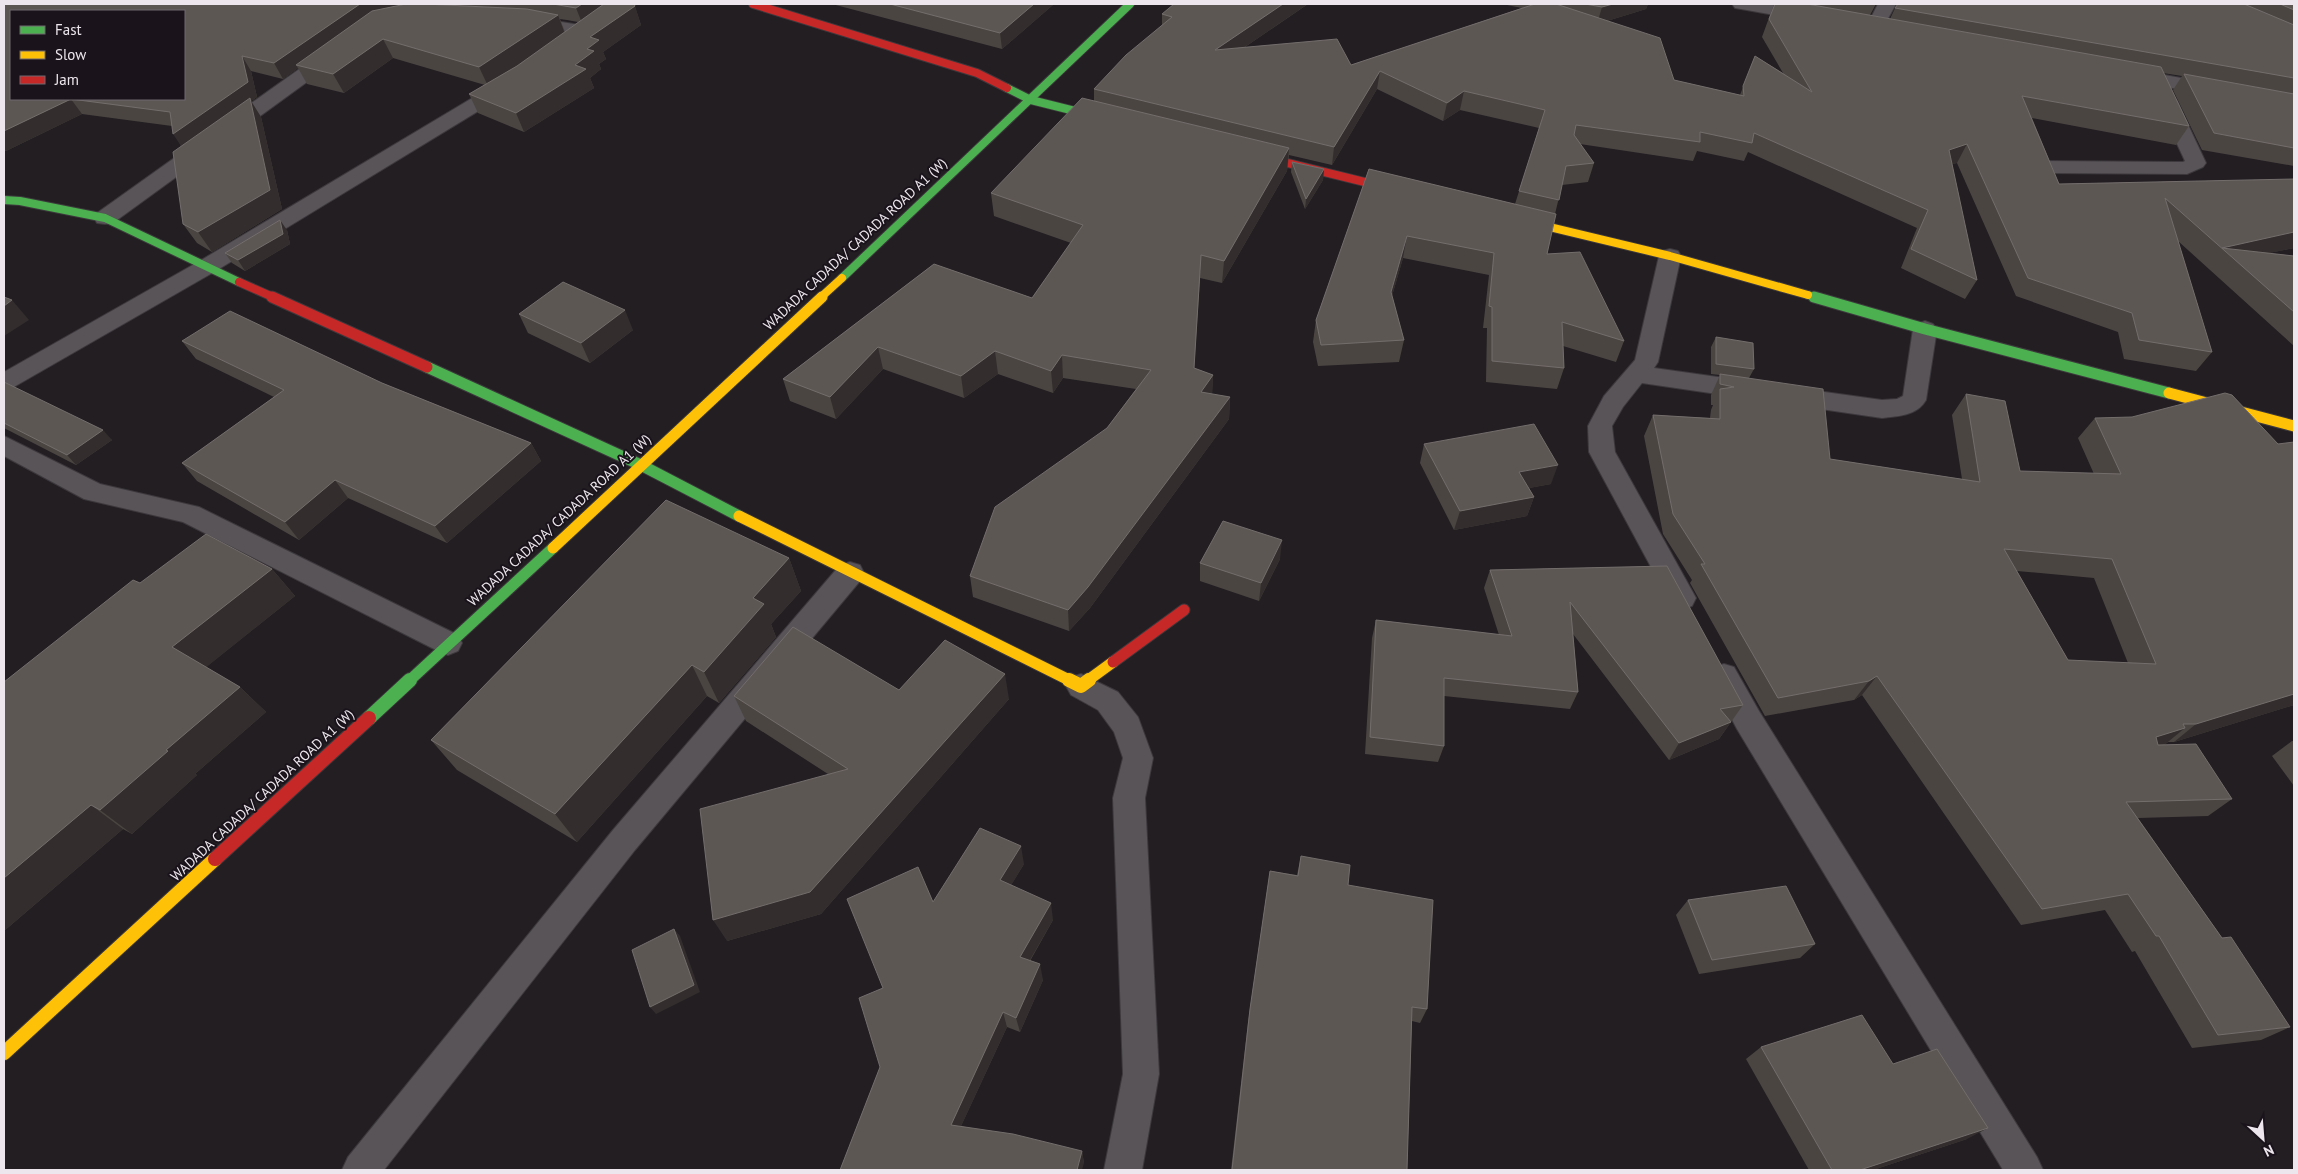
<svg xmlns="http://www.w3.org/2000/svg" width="2298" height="1174" viewBox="0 0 2298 1174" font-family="'PT Sans',sans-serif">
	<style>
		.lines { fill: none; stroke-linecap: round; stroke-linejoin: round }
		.street-casing { stroke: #3c383c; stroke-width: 2 }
		.fast-far2-casing { stroke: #3c383c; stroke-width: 10 }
		.fast-far1-casing { stroke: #3c383c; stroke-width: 13 }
		.fast-casing { stroke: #3c383c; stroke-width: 16 }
		.slow-far2-casing { stroke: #3c383c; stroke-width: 10 }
		.slow-far1-casing { stroke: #3c383c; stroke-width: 13 }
		.slow-casing { stroke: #3c383c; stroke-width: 16 }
		.jam-far2-casing { stroke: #3c383c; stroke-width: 10 }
		.jam-far1-casing { stroke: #3c383c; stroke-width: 13 }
		.jam-casing { stroke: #3c383c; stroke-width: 16 }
		.street { fill: #585458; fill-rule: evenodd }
		.fast-far2 { stroke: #4caf50; stroke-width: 8 }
		.fast-far1 { stroke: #4caf50; stroke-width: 11 }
		.fast { stroke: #4caf50; stroke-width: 14 }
		.slow-far2 { stroke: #ffc107; stroke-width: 8 }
		.slow-far1 { stroke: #ffc107; stroke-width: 11 }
		.slow { stroke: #ffc107; stroke-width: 14 }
		.jam-far2 { stroke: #c62828; stroke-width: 8 }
		.jam-far1 { stroke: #c62828; stroke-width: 11 }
		.jam { stroke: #c62828; stroke-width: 14 }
		.wall { fill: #4b4542; fill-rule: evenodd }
		.shaded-wall { fill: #332e2d }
		.building { fill: #5d5754; stroke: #736d6c; fill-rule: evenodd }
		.labels { text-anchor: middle; stroke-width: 4; stroke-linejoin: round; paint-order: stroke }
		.street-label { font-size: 14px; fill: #ede7ed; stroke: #1a131b }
	</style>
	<rect width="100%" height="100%" fill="#221e22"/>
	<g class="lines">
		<g class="street-casing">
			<g id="street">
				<path d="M1732 4H1770L1815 12 1818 16 1815 20 1809 21 1741 9 1735 8Z"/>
				<path d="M1878 4H1896L1880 33H1868L1865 29Z"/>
				<path d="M525 16 586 26 592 27 595 31 592 35 586 36 519 25 516 21 519 17Z"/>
				<path d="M333 48 340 50 342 54 340 58 113 223 105 224 97 223 94 218 97 213 326 50Z"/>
				<path d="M2131 69 2215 84 2222 86 2225 90 2222 94 2215 96 2124 79 2122 75 2124 71Z"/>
				<path d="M506 80 513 82 515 86 513 90 214 272 12 388 4 390V372L198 262 499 82Z"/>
				<path d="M2167 95 2174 97 2177 101 2206 163 2203 167 2187 174 2043 173 2036 171 2033 167 2036 163 2043 161 2183 162 2185 161 2157 101 2160 97Z"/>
				<path d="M1670 249 1678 251 1681 256 1658 362 1654 368 1882 400 1897 399 1903 396 1913 329 1917 324 1925 321 1933 324 1937 329 1926 400C1917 416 1898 416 1882 418L1642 383 1623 407 1612 426 1615 452 1696 598 1692 606 1682 609 1672 606 1589 452 1588 426 1604 396 1635 360 1659 256 1662 251Z"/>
				<path d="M4 436 100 484 199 507 458 635 462 643 458 651 448 655 438 651 183 522 84 499 4 456Z"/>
				<path d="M850 562 860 565 864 573 860 581 635 850 384 1170H342L348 1157 613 830 840 565Z"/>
				<path d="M1724 664 1734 667 1759 711 2037 1157 2043 1170H2003L1737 729 1709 676 1714 667Z"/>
				<path d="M1081 674 1118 692 1138 717 1153 758 1145 798 1159 1074 1142 1170H1104L1123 1074 1113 798 1123 758 1114 732 1098 710 1071 695 1066 686 1071 677Z"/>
			</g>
		</g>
		<g class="fast-far2-casing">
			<g id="fast-far2">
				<path d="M1007 88 1031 100 1107 119"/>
				<path d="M4 200 20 201 105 218 239 282"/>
				<path d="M842 278 1130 4"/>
				<path d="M1808 295 1819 298"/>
			</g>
		</g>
		<g class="fast-far1-casing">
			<g id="fast-far1">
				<path d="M1814 297 1925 329 2169 393"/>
				<path d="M427 367 641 465 739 516"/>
				<path d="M409 681 553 548"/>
			</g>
		</g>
		<g class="fast-casing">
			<path id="fast" d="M369 718 410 680"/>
		</g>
		<g class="slow-far2-casing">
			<g id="slow-far2">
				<path d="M1516 219 1670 256 1808 295"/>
				<path d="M820 298 842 278"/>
			</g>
		</g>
		<g class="slow-far1-casing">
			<g id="slow-far1">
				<path d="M2169 393 2294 426"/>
				<path d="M739 516 1071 681"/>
				<path d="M553 548 822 297"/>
				<path d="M1087 681 1113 662"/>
			</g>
		</g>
		<g class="slow-casing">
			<g id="slow">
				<path d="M1069 680 1081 686 1089 680"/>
				<path d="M4 1053 215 859"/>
			</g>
		</g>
		<g class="jam-far2-casing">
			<g id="jam-far2">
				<path d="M753 4 977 73 1007 88"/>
				<path d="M1251 154 1401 191"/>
				<path d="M239 282 275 298"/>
			</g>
		</g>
		<g class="jam-far1-casing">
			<g id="jam-far1">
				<path d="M272 297 427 367"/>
				<path d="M1113 662 1184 610"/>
			</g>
		</g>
		<g class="jam-casing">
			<path id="jam" d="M215 859 369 718"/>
		</g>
		<use href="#street" class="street"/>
		<use href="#fast-far2" class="fast-far2"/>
		<use href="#fast-far1" class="fast-far1"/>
		<use href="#fast" class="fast"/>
		<use href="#slow-far2" class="slow-far2"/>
		<use href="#slow-far1" class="slow-far1"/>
		<use href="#slow" class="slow"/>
		<use href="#jam-far2" class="jam-far2"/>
		<use href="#jam-far1" class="jam-far1"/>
		<use href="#jam" class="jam"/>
	</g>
	<g class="wall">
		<path d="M4 4H634L641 25 603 52 606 59 599 64 601 69 590 78 594 88 524 132 478 113 469 94 485 85 393 58 344 93 307 84 298 68 283 79 251 71 257 97 251 101 261 117 282 209 212 252 197 243 183 224 181 146 172 126 82 114 6 151 4 150ZM560 19 567 20 578 22 565 32Z"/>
		<path d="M832 4H1054L1002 49Z"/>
		<path d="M1308 4 1245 47 1351 65 1522 8 1502 4H1648L1646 9 1607 21 1674 80 1740 95 1755 56 1783 73 1762 37 1774 4H1771H1876L1870 15 1890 19 1897 4H2294V166L2202 150 2173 90 2182 76 2163 73 2189 126 2176 145 2032 118 2059 184 2294 179V248L2268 253 2294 256V346L2178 241 2212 352 2196 371 2124 359 2118 332 2016 296 1957 163 1952 164 1977 280 1965 299 1901 268 1917 228 1748 152 1744 161 1697 151 1693 161 1580 144 1594 163 1588 182 1562 185 1555 214 1547 254 1624 341 1616 362 1563 346 1564 368 1557 389 1486 382 1487 328H1483L1489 275 1403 258 1392 296 1404 340 1399 362 1318 366 1313 342 1316 320 1369 169 1515 204 1539 128 1460 110 1443 121 1377 89 1332 165 1289 155 1287 171 1222 283 1200 278 1194 368 1213 375 1212 394 1230 397 1229 419 1090 608 1069 631 973 597 970 576 1107 428 1136 389 1063 378 1053 393 998 374 964 398 883 369 836 419 790 401 783 379 934 264 1032 298 1071 243 994 216 991 193 1094 101V89L1162 25V14Z"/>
		<path d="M1292 162 1324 169 1323 180 1305 209 1291 172Z"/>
		<path d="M287 230 290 244 245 271 232 263 225 253Z"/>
		<path d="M519 314 633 330 590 363 528 333Z"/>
		<path d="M1716 337 1754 369 1749 378 1830 459 1962 479 1952 415 1966 394 2020 471 2094 474 2078 438 2095 418 2294 705 2174 742H2168L2164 745 2232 799 2208 816 2138 818 2222 938 2290 1027 2261 1040 2192 1048 2135 951 2132 952 2105 910 2021 925 1862 695 1854 700 1765 716 1690 583 1692 580 1663 534 1644 436 1653 415 1710 418 1711 410 1713 405H1711V395L1720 375 1711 374V347ZM2017 571 2094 578 2128 663 2068 660Z"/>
		<path d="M182 341 382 383 531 443 541 461 447 543 348 498 299 540 197 481 182 463 274 397 196 359Z"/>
		<path d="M4 382 112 440 76 465 4 428Z"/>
		<path d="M1424 444 1551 484 1529 488 1534 497 1527 516 1454 530 1420 463Z"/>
		<path d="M789 558 801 591 771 624 776 637 719 703 707 696 577 842 457 770 431 740Z"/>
		<path d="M1280 559 1259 601 1200 581V563Z"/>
		<path d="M1667 566 1743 705 1719 739 1669 760 1573 634 1578 692 1570 709 1444 696V746L1438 762 1365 754 1372 638 1376 620 1499 635 1484 588 1490 570Z"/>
		<path d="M272 569 295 596 206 667 240 687 266 712 195 774 197 775 132 834 123 829 4 931V682L140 583Z"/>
		<path d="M899 690 1009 699 821 914 727 941 828 774 746 721 734 696Z"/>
		<path d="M2292 741H2294V786L2272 756Z"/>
		<path d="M1301 856 1348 885 1427 1009 1420 1023 1412 1021 1407 1170H1231L1248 1022 1270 871 1297 875Z"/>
		<path d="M1024 864 1011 885 1053 920 1030 961 1043 980 1020 1032 1007 1027 961 1126 1082 1151 1084 1163 840 1170 880 1067 883 988 933 902Z"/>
		<path d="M1688 900 1815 944 1800 958 1699 974 1676 915Z"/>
		<path d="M1761 1047 1893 1064 1967 1139 1873 1170H1809L1746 1059Z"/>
	</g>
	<g class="shaded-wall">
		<path d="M360 4H416L296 65 298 68 283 79 274 63Z"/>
		<path d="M582 4H609L582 23 576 8Z"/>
		<path d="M1034 4H1054L1002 49 1000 33Z"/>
		<path d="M1283 4H1308L1214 68 1215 50Z"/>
		<path d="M1613 4H1648L1646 9 1597 24 1602 7Z"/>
		<path d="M635 6 641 25 603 52 606 59 599 64 601 69 590 78 594 88 524 132 516 113 575 65 587 49 590 37Z"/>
		<path d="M558 15 565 34 488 86 479 67Z"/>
		<path d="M383 39 393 58 344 93 333 74Z"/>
		<path d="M242 56 251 71 257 97 251 101 261 117 282 209 212 252 198 232 183 149 173 134Z"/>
		<path d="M1380 71 1377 89 1332 165 1334 147Z"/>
		<path d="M1464 91 1460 110 1443 121 1447 103Z"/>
		<path d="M71 99 82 114 6 151 4 149V131Z"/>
		<path d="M1967 144 1957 163 1938 168 1949 150Z"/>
		<path d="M1289 148 1287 171 1222 283 1224 261Z"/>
		<path d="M1324 169 1323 180 1305 209 1306 199Z"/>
		<path d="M280 220 287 230 290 244 245 271 238 260Z"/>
		<path d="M2294 232V248L2235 260 2222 248Z"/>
		<path d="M1407 236 1403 258 1387 313 1391 292Z"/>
		<path d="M1201 255 1200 278 1193 390 1194 368Z"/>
		<path d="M12 300 29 320 4 336V306Z"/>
		<path d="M625 310 633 330 590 363 581 343Z"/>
		<path d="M878 347 883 369 836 419 830 397Z"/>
		<path d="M995 351 998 374 964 398 961 376Z"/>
		<path d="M1062 355 1063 378 1053 393 1051 371Z"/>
		<path d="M1213 375 1212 397 1201 392Z"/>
		<path d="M1230 397 1229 419 1090 608 1069 631 1068 610Z"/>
		<path d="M103 430 112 440 76 465 67 455Z"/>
		<path d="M531 443 541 461 447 543 435 526Z"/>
		<path d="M1558 465 1551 484 1513 491 1519 472Z"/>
		<path d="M335 480 348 498 299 540 285 522Z"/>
		<path d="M1534 497 1527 516 1454 530 1460 511Z"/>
		<path d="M1282 540 1280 559 1259 601 1261 583Z"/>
		<path d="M789 558 801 591 771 624 776 637 719 703 704 672 753 598Z"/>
		<path d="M272 569 295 596 199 673 172 647Z"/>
		<path d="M692 665 707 696 577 842 555 814Z"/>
		<path d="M1005 674 1009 699 821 914 727 941 713 920Z"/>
		<path d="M1877 676 1862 695 1854 700 1869 681Z"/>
		<path d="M240 687 266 712 195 774 197 775 132 834 100 810 166 750Z"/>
		<path d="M2294 694V705L2174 742 2196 724Z"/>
		<path d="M1731 722 1719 739 1669 760 1679 743Z"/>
		<path d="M2185 728 2163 746 2134 755 2156 737Z"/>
		<path d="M91 805 123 829 4 931V878Z"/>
		<path d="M1021 846 1024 864 1004 897 1000 880Z"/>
		<path d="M1051 903 1053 920 1023 972 1020 957Z"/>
		<path d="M674 929 680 936 700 992 656 1014 650 1007Z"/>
		<path d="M1040 964 1043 980 1020 1032 1016 1018Z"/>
		<path d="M1003 1012 1007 1027 956 1137 951 1125Z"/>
		<path d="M1988 1128 1967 1139 1873 1170H1860Z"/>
		<path d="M1082 1151 1084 1163 1082 1170H1077Z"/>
	</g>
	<g class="building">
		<path d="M4 4H360L274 63 242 56 248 82 173 134 170 112 71 99 4 131ZM11 11H184V99H11Z"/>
		<path d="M406 4H424L527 9 558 15 479 67 383 39 333 74 296 65 372 11Z"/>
		<path d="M553 4H582L576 8Z"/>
		<path d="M604 4H634L635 6 590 37 599 40 587 49 594 51 575 65 586 69 516 113 469 94 517 66Z"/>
		<path d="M890 4H1034L1000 33Z"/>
		<path d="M1174 4H1283L1215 50 1337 39 1351 65 1535 4H1556L1660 38 1674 80 1744 96 1743 86 1755 56 1812 92 1769 19 1775 4H1807L2161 67 2189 126 2022 96 2059 184 2294 179V232L2222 248 2294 256V312L2165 198 2212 352 2139 340 2132 313 2028 278 1967 144 1949 150 1977 280 1911 249 1928 210 1754 133 1752 143 1700 132V142L1576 125 1574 135 1594 163 1566 166 1559 200 1519 191 1545 110 1464 91 1447 103 1380 71 1334 147 1094 89 1126 55 1172 17 1162 14Z"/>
		<path d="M1585 4H1613L1602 7Z"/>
		<path d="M1898 4H2244L2294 25V78L1895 8Z"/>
		<path d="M2280 4H2294V10Z"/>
		<path d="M2184 74 2294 94V148L2214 133Z"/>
		<path d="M250 98 270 190 198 232 183 224 173 152Z"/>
		<path d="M1082 98 1289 148 1224 261 1201 255 1194 368 1213 375 1201 392 1230 397 1088 587 1068 610 970 576 995 507 1107 428 1151 370 1062 355 1051 371 995 351 961 376 878 347 830 397 783 379 934 264 1032 298 1083 225 991 193Z"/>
		<path d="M1292 162 1324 169 1306 199Z"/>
		<path d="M1369 169 1556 214 1547 254 1580 252 1624 341 1562 322 1564 368 1492 361V307L1489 306 1494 253 1407 236 1391 292 1404 340 1321 345 1316 320Z"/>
		<path d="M280 220 283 234 238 260 225 253Z"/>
		<path d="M563 282 625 310 581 343 519 314Z"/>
		<path d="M4 297 12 300 4 306Z"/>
		<path d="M230 311 382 383 531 443 435 526 335 480 285 522 182 463 284 390 182 341Z"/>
		<path d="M1716 337 1753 343 1754 369 1716 364Z"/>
		<path d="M1720 374 1823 389 1830 459 1980 482 1966 394 2005 401 2020 471 2121 474 2095 418 2132 417 2225 393 2232 395 2278 444 2294 442V694L2196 724H2183L2185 728 2156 737 2158 745 2196 744 2232 799 2126 802 2222 938 2231 937 2290 1027 2218 1035 2159 936H2156L2128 894 2042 909 1877 676 1869 681 1778 698 1701 564H1705L1673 514 1653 415 1720 419V389L1734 387 1720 384ZM2004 549 2112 559 2156 664 2068 660Z"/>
		<path d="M4 382 103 430 67 455 4 423Z"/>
		<path d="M1534 424 1558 465 1519 472 1534 497 1460 511 1424 444Z"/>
		<path d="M666 500 789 558 753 598 764 604 704 672 692 665 555 814 431 740Z"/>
		<path d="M1223 521 1282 540 1261 583 1200 563Z"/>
		<path d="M206 534 272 569 172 647 240 687 166 750 168 751 100 810 91 805 4 878V682L133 580 140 583Z"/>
		<path d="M1667 566 1743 705 1720 709 1731 722 1679 743 1570 602 1578 692 1444 678V746L1370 737 1376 620 1512 636 1490 570Z"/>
		<path d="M793 627 899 690 945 640 1005 674 810 892 713 920 700 809 848 769 734 696Z"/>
		<path d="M980 828 1021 846 1000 880 1051 903 1020 957 1040 964 1016 1018 1003 1012 951 1125 1013 1134 1082 1151 1077 1170H840L880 1067 859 998 883 988 847 899 918 867 933 902Z"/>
		<path d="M1301 856 1350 865 1348 885 1433 900 1427 1009 1412 1007 1407 1170H1232L1250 1009 1270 871 1298 876Z"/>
		<path d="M1786 886 1815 944 1712 960 1688 900Z"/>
		<path d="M674 929 694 985 650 1007 632 950Z"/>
		<path d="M1862 1015 1893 1064 1937 1049 1988 1128 1860 1170H1832L1761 1047Z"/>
	</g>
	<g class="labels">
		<g class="street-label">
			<text transform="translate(855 244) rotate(-43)" y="5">WADADA CADADA/ CADADA ROAD A1 (W)</text>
			<text transform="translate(559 520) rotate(-43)" y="5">WADADA CADADA/ CADADA ROAD A1 (W)</text>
			<text transform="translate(262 795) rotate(-43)" y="5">WADADA CADADA/ CADADA ROAD A1 (W)</text>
		</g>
	</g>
	<rect width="2298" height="1174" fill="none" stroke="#ede7ed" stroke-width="10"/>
	<rect x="10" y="10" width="175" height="90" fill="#1a131b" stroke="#6e686f"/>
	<rect x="20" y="26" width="25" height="8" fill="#4caf50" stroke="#6e686f"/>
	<text x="55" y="35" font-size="15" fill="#ede7ed">Fast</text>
	<rect x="20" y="51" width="25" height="8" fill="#ffc107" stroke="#6e686f"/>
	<text x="55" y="60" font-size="15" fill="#ede7ed">Slow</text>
	<rect x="20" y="76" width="25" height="8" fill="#c62828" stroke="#6e686f"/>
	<text x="55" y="85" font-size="15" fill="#ede7ed">Jam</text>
	<g transform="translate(2263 1139) rotate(154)" stroke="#1a131b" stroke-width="4" paint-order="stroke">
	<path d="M0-4L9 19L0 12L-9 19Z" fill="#ede7ed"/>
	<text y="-8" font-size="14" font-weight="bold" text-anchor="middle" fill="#ede7ed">N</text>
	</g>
</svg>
